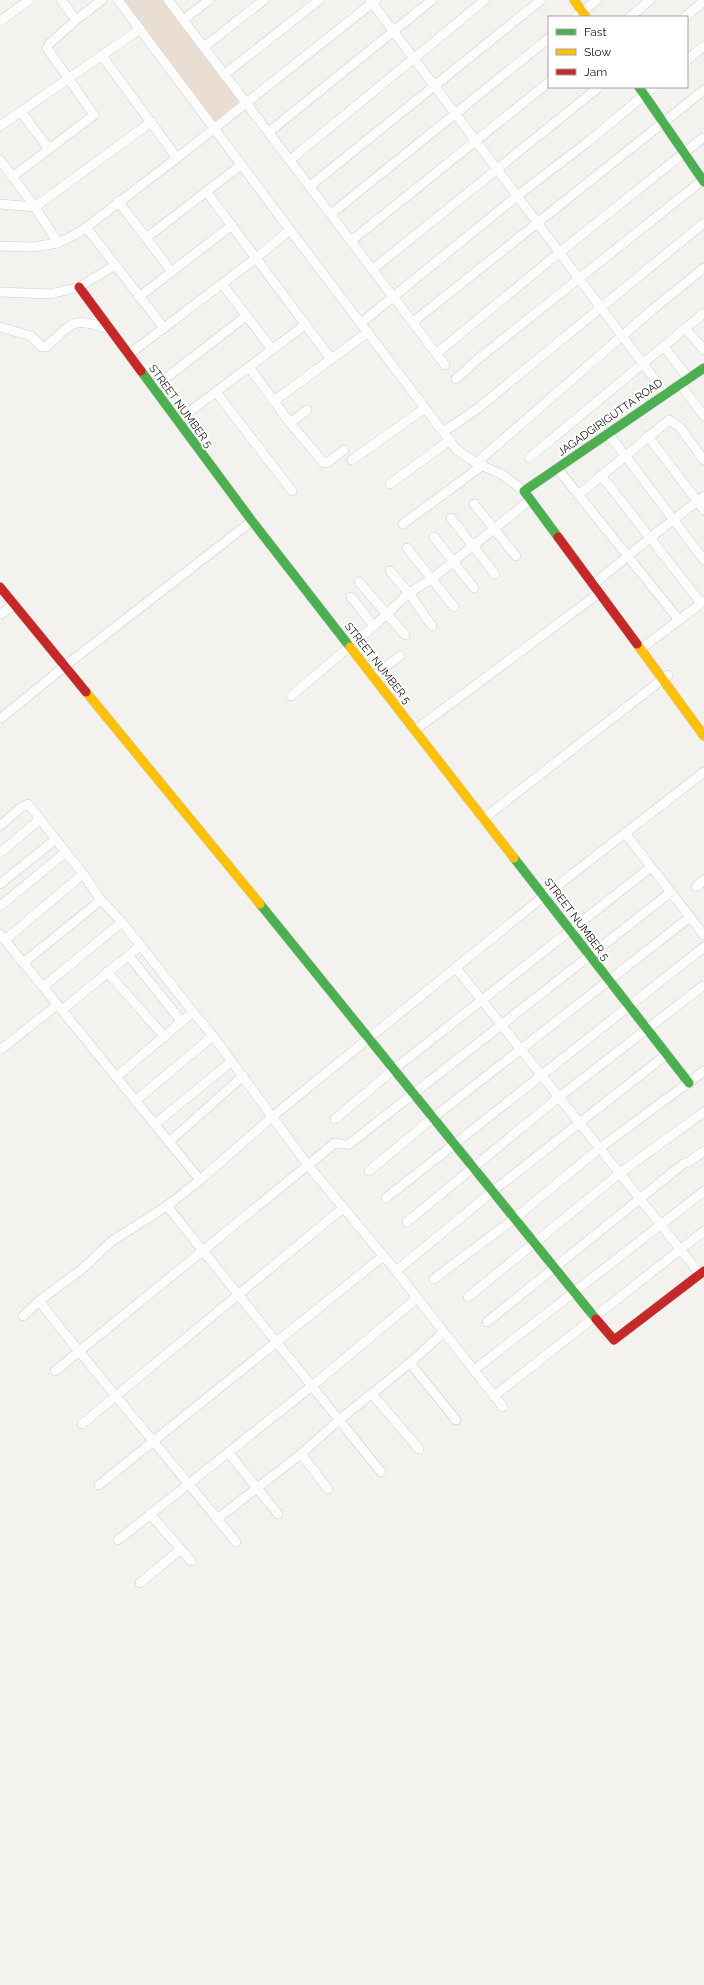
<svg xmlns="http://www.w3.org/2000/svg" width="704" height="1985" viewBox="0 0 704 1985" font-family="Raleway,sans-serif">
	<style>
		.green { fill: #eaded2 }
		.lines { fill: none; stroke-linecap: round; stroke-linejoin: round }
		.street-casing { stroke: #d1cfcd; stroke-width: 10 }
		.fast-casing { stroke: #d1cfcd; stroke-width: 10 }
		.slow-casing { stroke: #d1cfcd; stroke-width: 10 }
		.jam-casing { stroke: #d1cfcd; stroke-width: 10 }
		.street { stroke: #fdfdfd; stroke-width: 9 }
		.fast { stroke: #4caf50; stroke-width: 9 }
		.slow { stroke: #ffc107; stroke-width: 9 }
		.jam { stroke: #c62828; stroke-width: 9 }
		.labels { text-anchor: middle; stroke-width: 4; stroke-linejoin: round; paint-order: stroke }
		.street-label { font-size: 11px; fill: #181715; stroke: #fff }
	</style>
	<rect width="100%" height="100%" fill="#f4f2ef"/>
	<path class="green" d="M123 0H165L239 98 238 106 216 125Z"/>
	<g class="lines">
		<g class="street-casing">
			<g id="street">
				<path d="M61 0 76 20"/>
				<path d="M118 0 290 230 456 449 476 463 503 475 524 491"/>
				<path d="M168 0 445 365"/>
				<path d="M370 0 665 393"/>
				<path d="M575 17 597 0"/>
				<path d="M630 17 650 0"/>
				<path d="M685 17 704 1"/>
				<path d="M183 20 209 0"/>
				<path d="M0 21 29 0"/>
				<path d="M204 47 264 0"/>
				<path d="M102 56 177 158"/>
				<path d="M687 60 704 46"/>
				<path d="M225 74 319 0"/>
				<path d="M21 112 49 149"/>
				<path d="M0 126 140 29"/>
				<path d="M269 132 432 0"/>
				<path d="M0 160 35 207 58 243"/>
				<path d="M290 160 485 0"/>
				<path d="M12 177 94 115 47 48 49 44 76 20 102 0"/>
				<path d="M310 186 541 0"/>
				<path d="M206 191 331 359"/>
				<path d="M118 201 172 272"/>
				<path d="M0 204 35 207 151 122"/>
				<path d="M331 214 549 38"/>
				<path d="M86 227 164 328"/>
				<path d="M146 238 241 165"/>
				<path d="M351 241 549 82"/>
				<path d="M0 246 33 247 58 243 80 232 177 158 376 0"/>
				<path d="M373 269 599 87"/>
				<path d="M222 284 272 349"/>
				<path d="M0 292 50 294 79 287 114 266"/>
				<path d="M139 297 232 225"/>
				<path d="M413 322 704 90"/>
				<path d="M361 323 517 196 589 141 654 87"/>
				<path d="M0 327 31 336 41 346 46 347C75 321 71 317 109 329"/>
				<path d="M685 328 704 350"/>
				<path d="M664 347 689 379"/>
				<path d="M437 353 560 252 704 137"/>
				<path d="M128 355 256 258 290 230"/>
				<path d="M249 367 290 423 324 463H327L344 450"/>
				<path d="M456 379 478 359 704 179"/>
				<path d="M680 384 704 416"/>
				<path d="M153 388 246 316"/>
				<path d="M216 392 292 491"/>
				<path d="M274 401 368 332"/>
				<path d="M177 421 306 324"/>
				<path d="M290 423 307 410"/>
				<path d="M443 432 477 409 704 223"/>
				<path d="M608 433 704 560"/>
				<path d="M648 436 704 510"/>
				<path d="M529 458 704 313"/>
				<path d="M352 460 425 408"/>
				<path d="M476 463 652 310 704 268"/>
				<path d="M557 468 679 620"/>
				<path d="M601 475 701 603"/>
				<path d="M390 484 450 440"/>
				<path d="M578 495 669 420 679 426 704 460"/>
				<path d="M474 504 516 556"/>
				<path d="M451 518 495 574"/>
				<path d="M403 524 483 465"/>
				<path d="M434 537 474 588"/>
				<path d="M407 548 454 607"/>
				<path d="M390 571 409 593 432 626"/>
				<path d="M597 581 650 538 704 496"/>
				<path d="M359 582 405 635"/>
				<path d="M351 597 374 626"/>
				<path d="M0 615 14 604"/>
				<path d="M646 645 704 601"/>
				<path d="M373 676 400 656"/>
				<path d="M291 696 374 626 409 593 433 578 530 500"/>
				<path d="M0 719 65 666 252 521"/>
				<path d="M415 730 598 594"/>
				<path d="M483 819 668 675"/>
				<path d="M0 826 20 808 28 804 83 874 101 900 122 922 193 1012 213 1036 307 1164 396 1271 503 1407"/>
				<path d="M625 833 704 935"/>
				<path d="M0 853 40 819"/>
				<path d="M0 884 56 839"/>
				<path d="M696 887 704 880"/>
				<path d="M0 906 66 852"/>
				<path d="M0 934 200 1180"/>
				<path d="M5 940 83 874"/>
				<path d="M129 956 182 1022"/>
				<path d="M23 963 101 900"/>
				<path d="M456 968 700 1274"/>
				<path d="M107 972 165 1037"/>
				<path d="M43 987 122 922"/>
				<path d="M62 1010 140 946"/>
				<path d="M0 1050 57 1005"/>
				<path d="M116 1077 193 1012"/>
				<path d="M135 1101 213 1036"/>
				<path d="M335 1119 393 1070 651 867"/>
				<path d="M155 1124 231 1062"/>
				<path d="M169 1142 243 1076"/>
				<path d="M348 1145 671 892"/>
				<path d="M369 1171 434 1117 690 917"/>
				<path d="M386 1198 704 947"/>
				<path d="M167 1206 381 1472"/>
				<path d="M407 1222 559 1097 704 985"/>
				<path d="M396 1271 493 1191 667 1054"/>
				<path d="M434 1279 515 1218 600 1148 704 1071"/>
				<path d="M468 1297 620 1173 704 1112"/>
				<path d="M39 1301C103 1383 171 1461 236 1542"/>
				<path d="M23 1316 39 1301 81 1270 112 1241 167 1206 200 1180 273 1116 544 896 704 772"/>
				<path d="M487 1322 683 1164 689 1162 704 1151"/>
				<path d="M410 1363 456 1420"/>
				<path d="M474 1370 704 1191"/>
				<path d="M55 1371 335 1143 342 1144"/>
				<path d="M372 1394 419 1449"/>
				<path d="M494 1396 704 1231"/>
				<path d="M82 1424 343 1208"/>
				<path d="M228 1452 278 1514"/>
				<path d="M301 1454 328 1489"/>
				<path d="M99 1485 382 1257"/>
				<path d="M150 1514 191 1561"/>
				<path d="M217 1519 301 1454 339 1420 410 1363 444 1332"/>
				<path d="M118 1540 312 1386 416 1299"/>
				<path d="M140 1583 181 1549"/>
			</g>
		</g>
		<g class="fast-casing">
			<g id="fast">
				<path d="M639 87 704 182"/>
				<path d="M141 371 252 521 350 647"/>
				<path d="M558 537 524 491 704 368"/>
				<path d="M514 858 689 1083"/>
				<path d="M260 904 596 1319"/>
			</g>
		</g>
		<g class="slow-casing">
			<g id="slow">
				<path d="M574 0 586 17"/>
				<path d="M637 644 704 736"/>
				<path d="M350 647 514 858"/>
				<path d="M86 692 260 904"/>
			</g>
		</g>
		<g class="jam-casing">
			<g id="jam">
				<path d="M79 287 141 371"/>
				<path d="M558 537 637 644"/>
				<path d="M0 587 86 692"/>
				<path d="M596 1319 614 1340 704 1271"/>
			</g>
		</g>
		<use href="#street" class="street"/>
		<use href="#fast" class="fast"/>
		<use href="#slow" class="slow"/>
		<use href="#jam" class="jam"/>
	</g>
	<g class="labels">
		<g class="street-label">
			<text transform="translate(181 406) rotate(54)" y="4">STREET NUMBER 5</text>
			<text transform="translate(610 417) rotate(-35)" y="4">JAGADGIRIGUTTA ROAD</text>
			<text transform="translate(378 663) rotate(52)" y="4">STREET NUMBER 5</text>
			<text transform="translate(577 919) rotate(53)" y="4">STREET NUMBER 5</text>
		</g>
	</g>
	<rect x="548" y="16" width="140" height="72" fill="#ffffff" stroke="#a3a2a1"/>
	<rect x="556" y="29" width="20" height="6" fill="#4caf50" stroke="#a3a2a1"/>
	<text x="584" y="36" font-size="12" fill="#181715">Fast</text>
	<rect x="556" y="49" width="20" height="6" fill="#ffc107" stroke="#a3a2a1"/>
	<text x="584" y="56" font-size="12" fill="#181715">Slow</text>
	<rect x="556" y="69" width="20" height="6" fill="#c62828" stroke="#a3a2a1"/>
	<text x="584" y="76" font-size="12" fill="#181715">Jam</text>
</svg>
